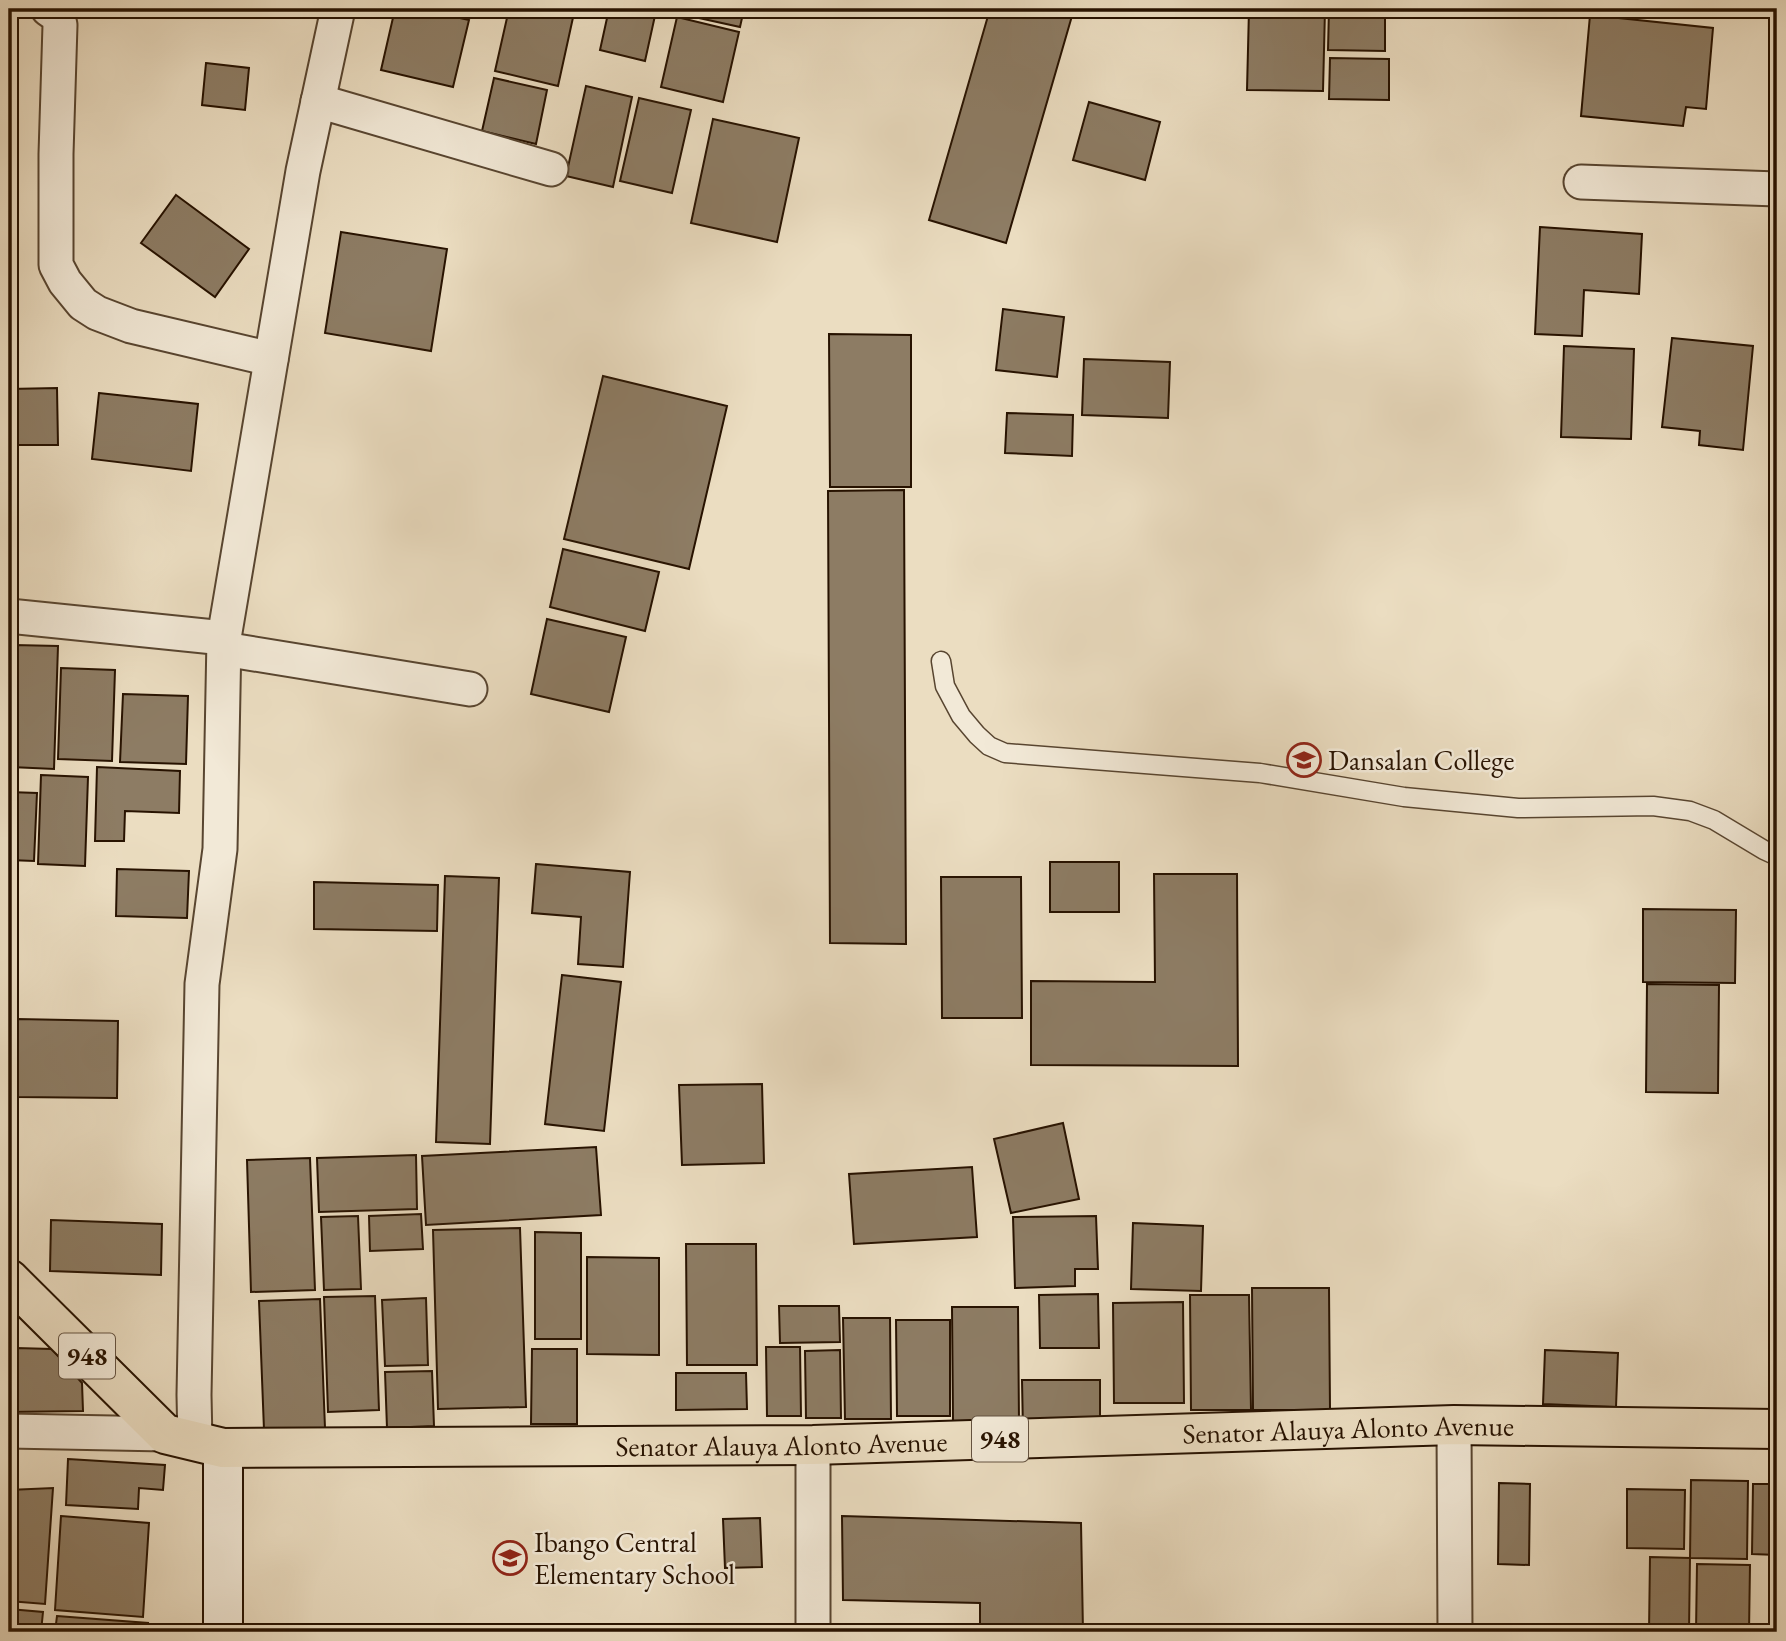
<svg xmlns="http://www.w3.org/2000/svg" width="1786" height="1641" viewBox="0 0 1786 1641" font-family="'EB Garamond',serif">
	<style>
		.building { fill: #8d7c64; stroke: #271200; stroke-width: 2 }
		.lines { fill: none; stroke-linecap: round; stroke-linejoin: round }
		.service-casing { stroke: #584530; stroke-width: 21 }
		.minor-casing { stroke: #584530; stroke-width: 37 }
		.secondary-casing { stroke: #271200; stroke-width: 42 }
		.primary-casing { stroke: #271200; stroke-width: 42 }
		.service { stroke: #f2e9d7; stroke-width: 18 }
		.minor { stroke: #f2e9d7; stroke-width: 33 }
		.secondary { stroke: #f2e9d7; stroke-width: 38 }
		.primary { stroke: #ebddc1; stroke-width: 38 }
		.labels { text-anchor: middle; stroke-width: 5; stroke-linejoin: round; paint-order: stroke }
		.shield { fill: #f2e9d7; stroke: #645240; stroke-width: 2 }
		.shield-label { font-size: 26px; font-weight: bold; fill: #271200 }
		.poi-label { font-size: 28px; fill: #271200; stroke: #f2e9d7; text-anchor: start }
		.street-label { font-size: 28px; fill: #271200; stroke: #f2e9d7 }
	</style>
	<rect width="100%" height="100%" fill="#ebddc1"/>
	<filter id="stains"><feTurbulence type="fractalNoise" baseFrequency=".00286" numOctaves="4"/><feColorMatrix values="0 0 0 0 .2 0 0 0 0 .09 0 0 0 0 .02 0 0 0 .5 -.17"/></filter>
	<radialGradient id="worn" r=".72"><stop offset=".6" stop-color="#630" stop-opacity="0"/><stop offset="1" stop-color="#630" stop-opacity=".3"/></radialGradient>
	<g class="building">
		<path d="M395 9H419L469 20 453 87 381 70Z"/>
		<path d="M509 9H554L574 13 558 86 495 71Z"/>
		<path d="M609 9H645L656 11 645 61 600 50Z"/>
		<path d="M658 9H744L740 27Z"/>
		<path d="M990 9H1074L1006 243 929 220Z"/>
		<path d="M1249 9H1325L1323 91 1247 90Z"/>
		<path d="M1329 9H1385V51L1328 50Z"/>
		<path d="M1590 15 1713 28 1706 109 1686 107 1683 126 1581 116Z"/>
		<path d="M677 17 739 32 723 102 661 87Z"/>
		<path d="M1330 58 1389 59V100L1329 99Z"/>
		<path d="M206 63 249 68 245 110 202 105Z"/>
		<path d="M494 78 547 90 536 144 482 131Z"/>
		<path d="M586 86 632 97 613 187 566 176Z"/>
		<path d="M639 98 691 110 672 193 620 181Z"/>
		<path d="M1089 102 1160 122 1145 180 1073 160Z"/>
		<path d="M713 119 799 138 777 242 691 223Z"/>
		<path d="M176 195 249 249 215 297 141 243Z"/>
		<path d="M1540 227 1642 234 1639 294 1584 290 1582 336 1535 334Z"/>
		<path d="M341 232 447 249 431 351 325 333Z"/>
		<path d="M1003 309 1064 317 1057 377 996 370Z"/>
		<path d="M829 334 911 335V487H830Z"/>
		<path d="M1672 338 1753 346 1743 450 1699 445 1700 431 1662 427Z"/>
		<path d="M1564 346 1634 349 1631 439 1561 437Z"/>
		<path d="M1084 359 1170 362 1168 418 1082 415Z"/>
		<path d="M603 376 727 406 689 569 564 539Z"/>
		<path d="M57 388 58 445H9V389Z"/>
		<path d="M99 393 198 404 191 471 92 459Z"/>
		<path d="M1007 413 1073 415 1072 456 1005 453Z"/>
		<path d="M904 490 906 944 830 943 828 491Z"/>
		<path d="M563 549 659 572 645 631 550 607Z"/>
		<path d="M547 619 626 637 609 712 531 694Z"/>
		<path d="M14 645 58 646 54 769 11 767Z"/>
		<path d="M61 668 115 670 112 761 58 759Z"/>
		<path d="M123 694 188 696 186 764 120 762Z"/>
		<path d="M97 767 180 771 179 813 125 811 124 841H95Z"/>
		<path d="M41 775 88 777 85 866 38 864Z"/>
		<path d="M9 792 37 793 34 861 9 860Z"/>
		<rect x="1050" y="862" width="69" height="50"/>
		<path d="M536 864 630 872 623 967 578 964 581 917 532 913Z"/>
		<path d="M117 869 189 871 187 918 116 916Z"/>
		<path d="M1154 874H1237L1238 1066 1031 1065V981L1155 982Z"/>
		<path d="M445 876 499 878 490 1144 436 1142Z"/>
		<path d="M941 877H1021L1022 1018H942Z"/>
		<path d="M314 882 438 885 437 931 314 929Z"/>
		<path d="M1643 909 1736 910 1735 983 1643 982Z"/>
		<path d="M562 975 621 982 604 1131 545 1124Z"/>
		<path d="M1647 984 1719 985 1718 1093 1646 1092Z"/>
		<path d="M17 1019 118 1021 117 1098 16 1097Z"/>
		<path d="M762 1084 764 1163 682 1165 679 1085Z"/>
		<path d="M1063 1123 1079 1199 1011 1213 994 1139Z"/>
		<path d="M596 1147 601 1215 426 1225 422 1156Z"/>
		<path d="M416 1155 417 1209 319 1212 317 1158Z"/>
		<path d="M310 1158 315 1290 251 1292 247 1160Z"/>
		<path d="M972 1167 977 1237 854 1244 849 1174Z"/>
		<path d="M421 1214 423 1249 370 1251 369 1216Z"/>
		<path d="M358 1216 361 1289 324 1290 321 1217Z"/>
		<path d="M1096 1216 1098 1269H1075V1286L1015 1288 1013 1217Z"/>
		<path d="M51 1220 162 1224 161 1275 50 1271Z"/>
		<path d="M1133 1223 1203 1226 1201 1291 1131 1289Z"/>
		<path d="M520 1228 526 1407 438 1409 433 1230Z"/>
		<path d="M535 1232 581 1233V1339H535Z"/>
		<path d="M686 1244H756L757 1365H687Z"/>
		<path d="M587 1257 659 1258V1355L587 1354Z"/>
		<path d="M1252 1288H1329L1330 1410H1253Z"/>
		<path d="M1098 1294 1099 1348H1040L1039 1295Z"/>
		<path d="M1190 1295H1249L1251 1410H1191Z"/>
		<path d="M375 1296 379 1410 328 1412 324 1297Z"/>
		<path d="M426 1298 428 1365 385 1366 382 1300Z"/>
		<path d="M320 1299 325 1428 264 1430 259 1301Z"/>
		<path d="M1183 1302 1184 1403H1114L1113 1303Z"/>
		<path d="M779 1306H839L840 1342 780 1343Z"/>
		<path d="M952 1307H1018L1019 1422 953 1423Z"/>
		<path d="M843 1318H890L891 1419H845Z"/>
		<path d="M896 1320H950V1416H897Z"/>
		<path d="M766 1347H800L801 1416H767Z"/>
		<path d="M16 1348 52 1349 82 1383 83 1411 9 1412V1384L17 1385Z"/>
		<path d="M532 1349H577V1424H531Z"/>
		<path d="M840 1350 841 1418H806L805 1351Z"/>
		<path d="M1545 1350 1618 1353 1616 1407 1543 1404Z"/>
		<path d="M432 1371 434 1426 387 1428 385 1372Z"/>
		<path d="M676 1373H746L747 1409 676 1410Z"/>
		<path d="M1022 1380H1100V1431H1023Z"/>
		<path d="M68 1459 165 1465 163 1490 139 1488 138 1509 66 1505Z"/>
		<path d="M1691 1480 1748 1481 1747 1559 1690 1558Z"/>
		<path d="M1499 1483 1530 1484 1529 1565 1498 1564Z"/>
		<path d="M1753 1484H1777V1555L1752 1554Z"/>
		<path d="M53 1488 45 1604 9 1601V1490Z"/>
		<path d="M1627 1489 1685 1490 1684 1549 1627 1548Z"/>
		<path d="M61 1516 149 1523 143 1617 55 1610Z"/>
		<path d="M842 1516 1081 1523 1083 1632H980V1603L843 1600Z"/>
		<path d="M760 1518 762 1567 725 1568 723 1519Z"/>
		<path d="M1650 1557 1690 1558 1689 1632H1649Z"/>
		<path d="M1697 1564 1750 1565 1749 1632H1696Z"/>
		<path d="M9 1609 43 1612 41 1632H9Z"/>
		<path d="M57 1616 148 1623 147 1632H55Z"/>
	</g>
	<g class="lines">
		<g class="service-casing">
			<path id="service" d="M941 661 945 686 961 716 977 735 989 746 1005 753 1260 773 1404 797 1518 808 1653 806 1690 811 1714 820 1764 850 1777 856"/>
		</g>
		<g class="minor-casing">
			<g id="minor">
				<path d="M48 9 58 16 60 25 56 154V265L65 282 83 304 97 313 131 326 271 359"/>
				<path d="M318 101 551 169"/>
				<path d="M1581 182 1777 189"/>
				<path d="M9 616 224 638"/>
				<path d="M224 649 470 689"/>
				<path d="M1454 1425 1455 1632"/>
				<path d="M9 1431 165 1434"/>
				<path d="M195 1442 194 1395 202 984 220 849 224 638 303 171 338 9"/>
				<path d="M813 1445V1632"/>
			</g>
		</g>
		<g class="secondary-casing">
			<path id="secondary" d="M223 1448V1632"/>
		</g>
		<g class="primary-casing">
			<g id="primary">
				<path id="s1" d="M9 1279 165 1434 223 1448 813 1445 1454 1425 1777 1429"/>
			</g>
		</g>
		<use href="#service" class="service"/>
		<use href="#minor" class="minor"/>
		<use href="#secondary" class="secondary"/>
		<use href="#primary" class="primary"/>
	</g>
	<defs>
		<g id="university-ring" transform="scale(1.75)"><circle r="9.5" fill="#f2e9d7" stroke="#8f2418" stroke-width="1.5"/><path d="M0-5L7-2L0 1L-7-2ZM-4 1L0 2.5L4 1V4Q0 6-4 4Z" fill="#8f2418"/></g>
		<g id="school-ring" transform="scale(1.75)"><circle r="9.5" fill="#f2e9d7" stroke="#8f2418" stroke-width="1.5"/><path d="M0-5L7-2L0 1L-7-2ZM-4 1L0 2.5L4 1V4Q0 6-4 4Z" fill="#8f2418"/></g>
	</defs>
	<g fill-rule="evenodd">
		<use href="#university-ring" x="1304" y="760"/>
		<use href="#school-ring" x="510" y="1558"/>
	</g>
	<g class="labels">
		<g class="shield">
			<rect x="59" y="1333.5" width="56" height="45" rx="5"/>
			<rect x="972" y="1416.5" width="56" height="45" rx="5"/>
		</g>
		<g class="shield-label">
			<text x="87" y="1365">948</text>
			<text x="1000" y="1448">948</text>
		</g>
		<g class="poi-label">
			<text x="1328" y="770">Dansalan College</text>
			<text x="534" y="1552">Ibango Central<tspan x="534" dy="32">Elementary School</tspan></text>
		</g>
		<g class="street-label">
			<text dy="10" stroke="none"><textPath href="#s1" startOffset="1405">Senator Alauya Alonto Avenue</textPath></text>
			<text dy="10" stroke="none"><textPath href="#s1" startOffset="838">Senator Alauya Alonto Avenue</textPath></text>
		</g>
	</g>
	<rect width="1786" height="1641" fill="none" stroke="#ebddc1" stroke-width="35"/>
	<rect x="10" y="10" width="1765" height="1620" fill="none" stroke="#271200" stroke-width="3.5"/>
	<rect x="18" y="18" width="1751" height="1606" fill="none" stroke="#271200" stroke-width="2"/>
	<rect width="100%" height="100%" filter="url(#stains)"/>
	<rect width="100%" height="100%" fill="url(#worn)"/>
</svg>
